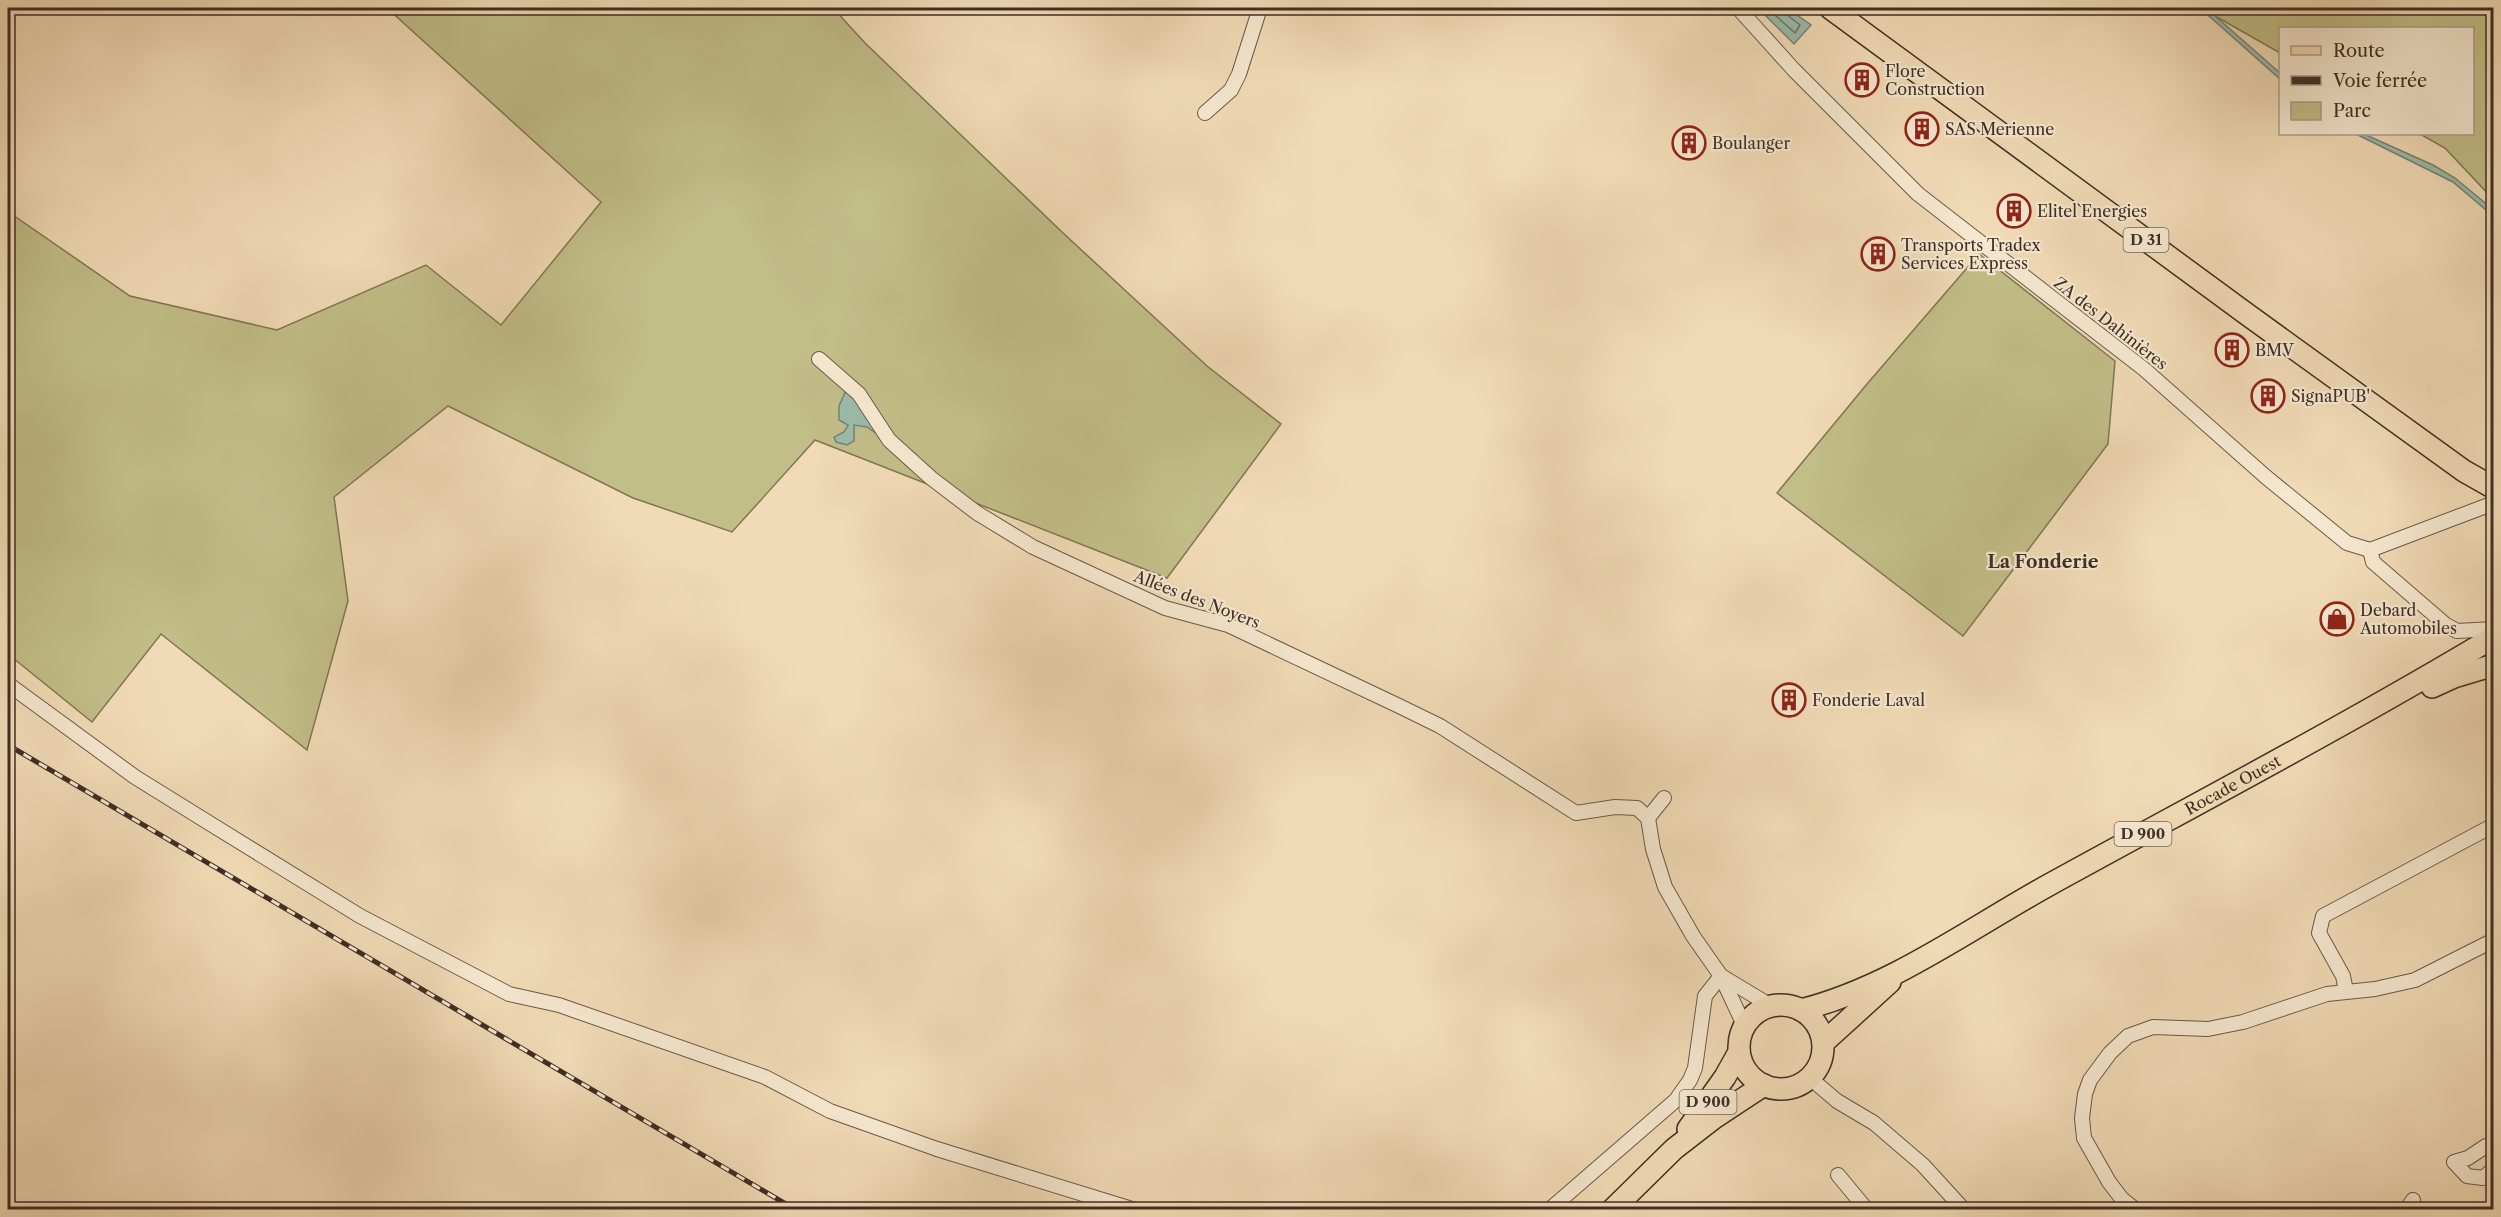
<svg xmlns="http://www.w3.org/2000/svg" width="2501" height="1217" viewBox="0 0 2501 1217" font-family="'Libre Caslon Text',serif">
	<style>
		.green { fill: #c2be88; stroke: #807656; stroke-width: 1.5 }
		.water { fill: #9bbbaa; stroke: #768375; stroke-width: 1.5 }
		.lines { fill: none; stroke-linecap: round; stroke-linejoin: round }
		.shore { stroke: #6d7468; stroke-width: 1.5 }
		.minor-casing { stroke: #6c5949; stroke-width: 16 }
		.primary-casing { stroke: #3f2e25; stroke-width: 24 }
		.minor { stroke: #f6e8d0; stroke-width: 14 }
		.primary { stroke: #f1dbb6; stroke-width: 21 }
		.rail-casing { stroke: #3f2e25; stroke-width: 5 }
		.rail { stroke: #f6e8d0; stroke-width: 3; stroke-dasharray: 9; stroke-linecap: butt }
		.labels { text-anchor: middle; stroke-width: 4.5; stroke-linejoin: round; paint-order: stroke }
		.shield { fill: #f6e8d0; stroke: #766658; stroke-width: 1.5 }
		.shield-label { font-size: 15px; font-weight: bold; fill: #3f2e25 }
		.poi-label { font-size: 16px; fill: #3f2e25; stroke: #f6e8d0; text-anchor: start }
		.street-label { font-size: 16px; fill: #3f2e25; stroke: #f6e8d0 }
		.neighbourhood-label { font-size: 18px; font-weight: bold; fill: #3f2e25; stroke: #f6e8d0 }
	</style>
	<rect width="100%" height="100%" fill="#f1dbb6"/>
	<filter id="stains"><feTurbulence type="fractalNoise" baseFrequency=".00333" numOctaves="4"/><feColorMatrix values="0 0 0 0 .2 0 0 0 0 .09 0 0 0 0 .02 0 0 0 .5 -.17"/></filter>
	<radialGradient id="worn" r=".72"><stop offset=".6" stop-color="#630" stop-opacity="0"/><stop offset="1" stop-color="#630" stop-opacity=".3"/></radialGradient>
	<g class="green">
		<path d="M387 8H833L865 43 1063 233 1207 366 1281 424 1167 578 815 440 732 532 633 498 448 406 334 497 348 601 307 750 161 634 92 722 8 654V217L10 213 130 296 277 330 426 265 501 325 601 202Z"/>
		<path d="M2201 8H2493V199L2445 148 2420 134H2472V28H2280V53Z"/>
		<path d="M1979 254 2115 361 2108 444 1963 636 1777 493 1867 384Z"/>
	</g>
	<g class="water">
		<path d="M1758 8H1787L1811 25 1794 44Z"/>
		<path d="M2200 8H2206L2280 73V79Z"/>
		<path d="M2356 134H2364L2433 165 2455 178 2490 207 2493 211V216L2453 182Z"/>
		<path d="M847 388 880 428 877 434 867 427 854 425V441L847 445 836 442 834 437 844 432 848 425 839 420V406Z"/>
	</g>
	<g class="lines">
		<path class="shore" d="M1767 8 1795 33 1800 25 1786 14 1784 8"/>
		<g class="minor-casing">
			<g id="minor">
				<path d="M1738 8 1794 70 1918 194 2144 369 2266 477 2347 543 2370 550 2494 503"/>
				<path d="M1205 113 1231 90 1239 74 1260 8"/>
				<path d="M819 359 859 394 889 440 931 478 977 513 1033 547 1165 608 1228 625 1397 705 1440 726 1576 813 1615 807 1637 808 1648 818 1653 849 1665 887 1693 936 1721 976 1744 1025"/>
				<path d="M2370 550 2373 562 2446 625 2457 631 2494 629"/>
				<path d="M8 684 135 777 214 826 360 916 509 994 559 1005 765 1077 830 1111 937 1149 1135 1210"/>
				<path d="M1648 818 1664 798"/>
				<path d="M1723 977 1771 1006"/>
				<path d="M2346 991 2343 976 2319 933 2323 916 2494 825"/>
				<path d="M1810 1078 1837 1101 1874 1123 1923 1165 1964 1210"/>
				<path d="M2494 1149 2486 1146 2468 1158 2454 1162 2467 1176 2483 1178 2494 1169"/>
				<path d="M1838 1175 1867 1210"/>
				<path d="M1549 1210 1676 1100 1690 1080 1695 1068 1705 996 1721 976"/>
				<path d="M2136 1210 2122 1199 2109 1182 2084 1138 2082 1118 2085 1094 2090 1080 2110 1053 2128 1036 2153 1027 2208 1029 2243 1022 2327 994 2375 989 2415 980 2494 940"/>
				<path d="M2406 1210 2413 1200"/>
			</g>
		</g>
		<g class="primary-casing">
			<g id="primary">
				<path d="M1830 8 2248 315 2464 471 2494 488"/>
				<path d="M2432 687 2454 677 2494 665"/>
				<circle cx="1781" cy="1047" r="42"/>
				<path id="s1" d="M1801 1010C1891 987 1966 931 2047 886 2196 804 2347 725 2494 637"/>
				<path d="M1823 1043 1890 982"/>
				<path d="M1688 1129 1725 1077 1739 1052"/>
				<path d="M1612 1210 1674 1149 1714 1118 1764 1085"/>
			</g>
		</g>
		<use href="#minor" class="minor"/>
		<use href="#primary" class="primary"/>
		<g class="rail-casing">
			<path id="rail" d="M8 745 796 1210"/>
		</g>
		<use href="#rail" class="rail"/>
	</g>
	<defs>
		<g id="building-ring" transform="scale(1.725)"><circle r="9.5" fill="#f6e8d0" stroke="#8f2418" stroke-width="1.5"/><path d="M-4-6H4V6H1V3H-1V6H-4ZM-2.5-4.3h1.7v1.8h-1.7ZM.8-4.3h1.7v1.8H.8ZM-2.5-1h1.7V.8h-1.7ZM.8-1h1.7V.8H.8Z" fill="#8f2418"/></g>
		<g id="shop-ring" transform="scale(1.725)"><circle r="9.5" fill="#f6e8d0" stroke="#8f2418" stroke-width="1.5"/><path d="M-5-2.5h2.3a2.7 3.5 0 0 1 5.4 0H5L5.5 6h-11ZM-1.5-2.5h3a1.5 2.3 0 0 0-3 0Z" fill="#8f2418"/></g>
	</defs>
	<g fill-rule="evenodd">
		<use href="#building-ring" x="1862" y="80"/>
		<use href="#building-ring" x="1922" y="129"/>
		<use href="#building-ring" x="1689" y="143"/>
		<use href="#building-ring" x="2014" y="211"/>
		<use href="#building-ring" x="1878" y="254"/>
		<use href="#building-ring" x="2232" y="350"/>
		<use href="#building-ring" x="2268" y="396"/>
		<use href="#shop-ring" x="2337" y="619"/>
		<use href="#building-ring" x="1789" y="700"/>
	</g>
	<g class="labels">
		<g class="shield">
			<rect x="2123.5" y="228" width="45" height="24" rx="4.5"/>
			<rect x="2114.5" y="822" width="57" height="24" rx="4.5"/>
			<rect x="1679.5" y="1090" width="57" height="24" rx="4.5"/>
		</g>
		<g class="shield-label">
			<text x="2146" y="245">D 31</text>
			<text x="2143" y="839">D 900</text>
			<text x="1708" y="1107">D 900</text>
		</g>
		<g class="poi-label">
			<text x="1885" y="77">Flore<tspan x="1885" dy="18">Construction</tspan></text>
			<text x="1945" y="135">SAS Merienne</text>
			<text x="1712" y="149">Boulanger</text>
			<text x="2037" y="217">Elitel Energies</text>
			<text x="1901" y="251">Transports Tradex<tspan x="1901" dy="18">Services Express</tspan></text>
			<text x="2255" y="356">BMV</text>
			<text x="2291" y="402">SignaPUB'</text>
			<text x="2360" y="616">Debard<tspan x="2360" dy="18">Automobiles</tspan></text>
			<text x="1812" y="706">Fonderie Laval</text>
		</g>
		<g class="street-label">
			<text transform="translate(2111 323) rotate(38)" y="6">ZA des Dahinières</text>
			<text transform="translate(1197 599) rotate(21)" y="6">Allées des Noyers</text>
			<text dy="6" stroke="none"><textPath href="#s1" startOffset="488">Rocade Ouest</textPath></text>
		</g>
		<g class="neighbourhood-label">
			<text x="2043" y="568">La Fonderie</text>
		</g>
	</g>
	<rect width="2501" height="1217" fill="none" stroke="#f1dbb6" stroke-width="30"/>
	<rect x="9" y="9" width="2483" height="1199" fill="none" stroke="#3f2e25" stroke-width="3"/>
	<rect x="15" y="15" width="2471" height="1187" fill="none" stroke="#3f2e25" stroke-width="1.5"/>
	<rect x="2279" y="27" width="195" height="108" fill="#f6e8d0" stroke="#ad9e8c" stroke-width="1.5"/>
	<rect x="2291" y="46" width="30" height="9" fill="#f1dbb6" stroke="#ad9e8c" stroke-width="1.5"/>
	<text x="2333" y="57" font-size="18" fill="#3f2e25">Route</text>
	<rect x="2291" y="76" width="30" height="9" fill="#3f2e25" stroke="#ad9e8c" stroke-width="1.5"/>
	<text x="2333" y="87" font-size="18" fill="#3f2e25">Voie ferrée</text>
	<rect x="2291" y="102" width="30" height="18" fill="#c2be88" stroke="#ad9e8c" stroke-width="1.5"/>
	<text x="2333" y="117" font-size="18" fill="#3f2e25">Parc</text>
	<rect width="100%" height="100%" filter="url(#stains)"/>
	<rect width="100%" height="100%" fill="url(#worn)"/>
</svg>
